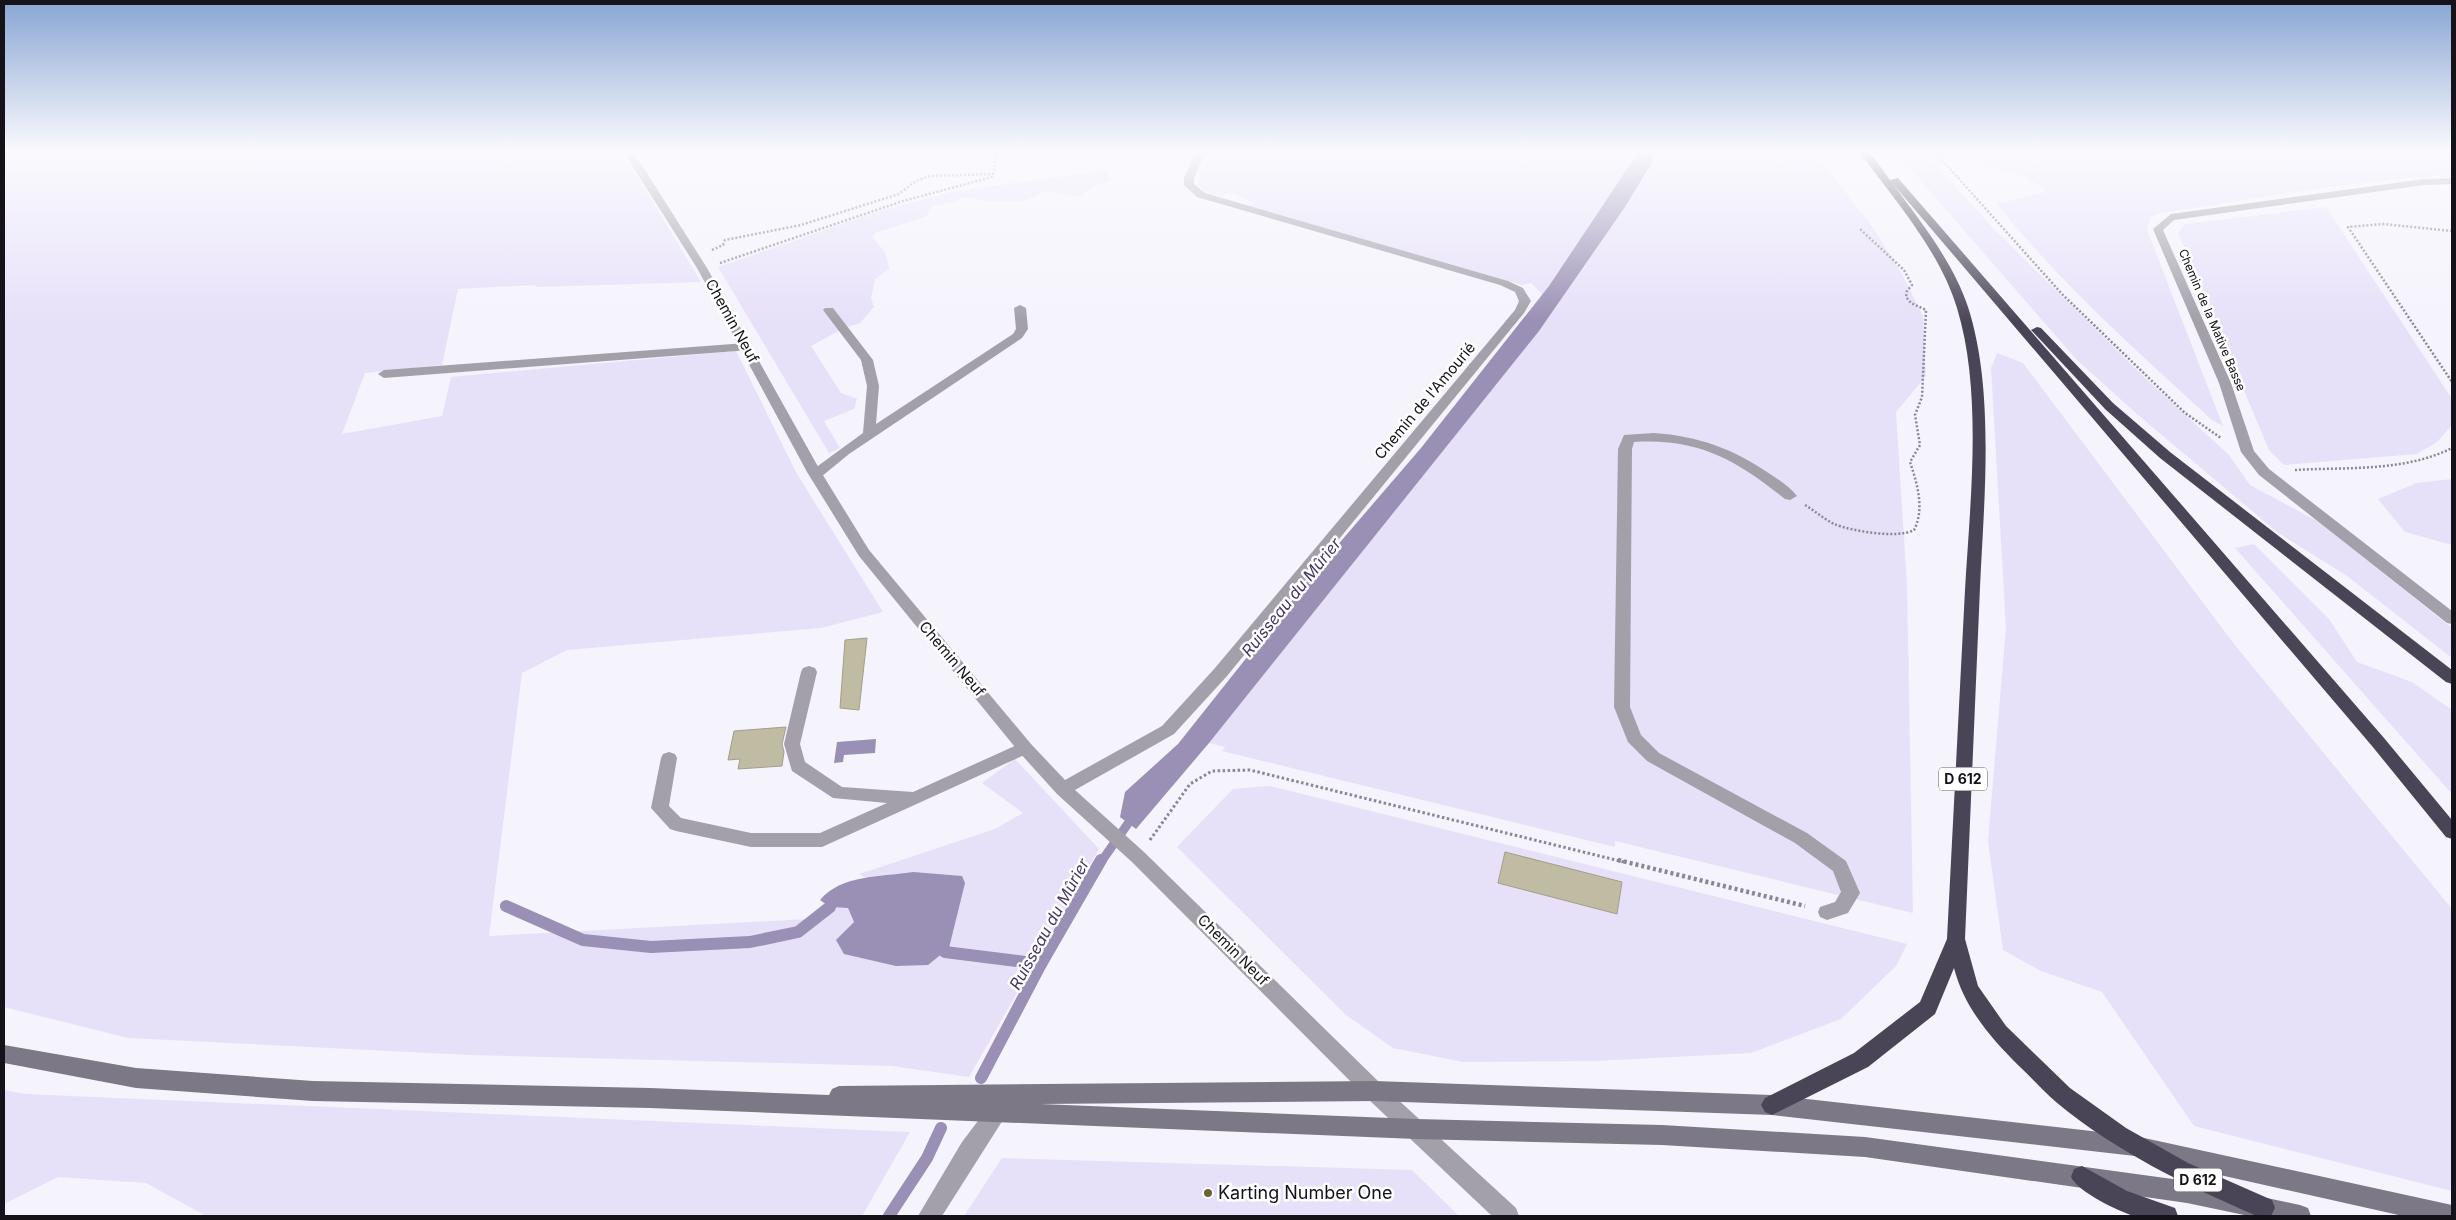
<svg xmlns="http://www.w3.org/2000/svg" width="2456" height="1220" viewBox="0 0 2456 1220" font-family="Inter,sans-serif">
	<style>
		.green { fill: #e7e0f9 }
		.water { fill: #9a8fb4 }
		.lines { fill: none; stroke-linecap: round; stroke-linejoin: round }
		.stream-far1 { stroke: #9a8fb4; stroke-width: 9 }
		.stream { stroke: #9a8fb4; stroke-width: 12 }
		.building { fill: #c0bca4; stroke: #a39e87 }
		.path-far2 { stroke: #8a8790; stroke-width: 2.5; stroke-dasharray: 2 2; stroke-linecap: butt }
		.path-far1 { stroke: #8a8790; stroke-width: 3; stroke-dasharray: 2.5 2.5; stroke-linecap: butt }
		.path { stroke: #8a8790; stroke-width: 4.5; stroke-dasharray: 3 3; stroke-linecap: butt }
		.lane { fill: #a3a0aa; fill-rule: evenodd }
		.street { fill: #a3a0aa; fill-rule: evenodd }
		.secondary { fill: #7c7886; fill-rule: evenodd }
		.highway { fill: #4a4457; fill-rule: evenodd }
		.poi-dot { fill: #6f6431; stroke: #fff; stroke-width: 2 }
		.labels { text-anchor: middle; stroke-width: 5; stroke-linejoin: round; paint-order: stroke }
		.far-street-label { font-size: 12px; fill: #15121a; stroke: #fff }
		.shield { fill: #fff; stroke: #5b595f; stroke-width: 1 }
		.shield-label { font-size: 14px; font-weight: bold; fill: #15121a }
		.street-label { font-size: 15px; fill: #15121a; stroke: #fff }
		.water-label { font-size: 16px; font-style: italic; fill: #463466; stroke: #fff }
		.near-poi-label { font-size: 18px; fill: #15121a; stroke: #fff; text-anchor: start }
	</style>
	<rect width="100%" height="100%" fill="#f5f3fc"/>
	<g class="green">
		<path d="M4 151H622L701 282 536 287 535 285 458 289 442 365 365 373 342 434 442 416 451 377 736 351 797 474 883 612 821 628 567 650 522 673 489 936 807 919 824 903 830 907 848 908 854 922 843 932 913 872 864 877 859 874 995 829 1023 813 982 783 1015 759 1099 849 969 1077 892 1066 470 1055 128 1038 4 1007Z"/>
		<path d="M1212 151H1639L1543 295 1531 283 1522 285 1250 206 1253 203 1230 192 1221 197 1207 193 1199 186V176Z"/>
		<path d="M1659 151H1813L1872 226 1903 276 1923 316 1926 376 1896 412 1907 585 1913 913 1615 841V847L1222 751 1225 747 1209 743 1539 331 1625 207Z"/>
		<path d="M1895 151H1923L1996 231 2145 378 2229 455 2250 485 2319 522 2452 628V658L2347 576 2277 532 2137 414 2076 359Z"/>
		<path d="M1953 151H2452V175C2355 180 2257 198 2161 213L2150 217 2147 230 2223 426 2212 420C2137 351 2061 284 1997 204L2046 192C2018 165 1983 171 1953 151Z"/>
		<path d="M1105 170 1112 179 1091 188 1077 197 1046 191 1024 201H985L961 197 955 202 932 206 927 216 875 233 872 237 885 252 889 269 875 279 871 298 874 307 860 323 844 328 811 346 841 393 857 399 854 409 824 421 840 448 829 453 718 267 883 210 951 192Z"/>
		<path d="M2326 207 2452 399V425L2437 442 2417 454 2284 465 2269 450 2178 233 2185 224Z"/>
		<path d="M1997 353 2023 363 2234 644 2452 909V1191L2194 1126 2102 992 2041 971 2003 950 1988 841 2006 627 1991 368Z"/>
		<path d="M2452 479V545L2405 532 2378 499 2417 483Z"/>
		<path d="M2254 544 2329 619 2357 662 2412 682 2452 710V794L2235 548Z"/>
		<path d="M1270 786 1907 944 1896 966 1841 1019 1751 1053 1595 1061 1463 1062 1393 1048 1346 1015 1177 847 1233 789Z"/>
		<path d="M4 1090 25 1094 910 1132 862 1216H206L146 1183 58 1177 4 1204Z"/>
		<path d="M1002 1158 1412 1170 1459 1216H964Z"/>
	</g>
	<g class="water">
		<path d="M1639 151H1659L1625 207 1539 331 1209 743 1136 829 1120 817 1125 792 1178 744 1317 569 1421 448 1549 286Z"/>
		<path d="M876 739 875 753 844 755 843 762 834 763 837 742Z"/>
		<path d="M913 872 962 876 965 883 949 948 928 965 896 966 844 954 836 940 854 922 848 908 830 907 820 900C842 874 882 877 913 872Z"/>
	</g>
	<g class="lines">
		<path class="stream-far1" d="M1101 862 1134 815"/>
		<g class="stream">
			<path d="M506 906 583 940 651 947 750 942 798 932 830 907"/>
			<path d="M945 952 1041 964"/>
			<path d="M981 1078 1041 964 1101 860"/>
			<path d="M889 1216 927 1158 941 1128"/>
		</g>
	</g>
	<g class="building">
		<path d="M867 638 859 710 840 708 845 640Z"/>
		<path d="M786 727 782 744 784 752 782 766 738 769 740 759 728 760 734 731Z"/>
		<path d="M1505 852 1622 882 1617 914 1498 883Z"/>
	</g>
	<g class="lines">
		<g class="path-far2">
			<path d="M1934 151 2062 294 2185 413 2221 438"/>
			<path d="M2452 231 2383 224 2348 227 2452 382"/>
			<path d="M712 250 723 245 725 240 801 225 899 194 916 181 929 176 993 174"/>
			<path d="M720 263 903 201 992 177 995 168V151"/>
			<path d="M2295 470C2347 467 2404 472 2452 448"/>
			<path d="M1805 505C1815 511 1824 519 1834 524 1851 531 1898 539 1914 530 1925 509 1917 483 1910 462L1920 445 1915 415 1922 397 1926 310 1911 303 1906 297 1907 291 1912 285 1904 270 1860 229"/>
		</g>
		<path class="path-far1" d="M1150 840 1190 784 1212 771 1250 770 1624 862"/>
		<path class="path" d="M1618 860 1805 906"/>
		<g class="lane">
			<path d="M1020 305 1026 308 1028 329 1022 338 849 454 821 477H811L809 474 811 471 863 433 867 386 861 360 823 310 825 308H833L873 360 879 386 876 424 1013 334 1016 329 1014 308Z"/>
			<path d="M746 343 752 347 750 350 384 378 378 374 384 370Z"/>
			<path d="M1654 433C1698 436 1734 449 1770 474 1779 480 1790 487 1797 496L1790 500 1785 499C1736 460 1699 438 1634 442L1632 449 1630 707 1641 735 1659 753 1807 833 1846 861 1860 893 1848 913 1827 920 1820 917 1818 912 1820 907 1835 902 1841 892 1833 871 1795 843 1647 761 1628 742 1614 707 1618 449 1624 435Z"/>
			<path d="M809 666 815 668 817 672 800 744 805 762 842 787 913 792 1019 744 1025 742 1031 744 1033 748 1031 752 822 847H751L676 831 670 829 651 808 661 758 663 754 669 752 675 754 677 758 669 806 681 818 751 833H820L887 803 833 798 792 771 784 744 801 672 803 668Z"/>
			<path d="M997 1102 1004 1105 1008 1112 942 1216H918L962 1142 990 1105Z"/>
		</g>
		<g class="street">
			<path d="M623 151H633L707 268 821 472 869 550 1031 744 1065 780 1162 726 1215 668 1515 310 1519 301 1515 292 1500 285 1197 197 1184 185V178L1196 151H1206L1194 178V184L1205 193 1508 281 1523 288 1531 301 1524 313 1227 676 1174 734 1075 790 1144 852 1381 1084 1516 1208 1519 1216H1492L1367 1098 1132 862 1057 794 1019 752 859 556 807 472 697 268Z"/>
			<path d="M2452 178V184L2424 185 2174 220 2163 230 2231 383 2254 451 2269 469 2452 611V624L2447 623 2259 475 2241 452 2219 383 2153 229 2171 214 2424 179Z"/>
		</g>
		<path class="secondary" d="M4 1045 136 1068 313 1081 650 1088 829 1095 832 1089 839 1086 1374 1081 1772 1095 2135 1136 2452 1205V1216H2403L2135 1156 1772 1115 1374 1101 1040 1104 1416 1119 1662 1125 1865 1137 2187 1181 2300 1205 2308 1208 2311 1216H2249L2187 1203 1865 1157 1662 1145 1416 1139 650 1108 313 1101 136 1088 4 1063Z"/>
		<g class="highway">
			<path d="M1859 151H1869L1890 180 1898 178 2384 738 2452 820V839L2446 837 2372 746 1893 184C1921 222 1953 262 1968 307 1995 391 1984 500 1980 587 1975 705 1970 822 1965 939L1978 986 2006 1026 2070 1088 2126 1128 2188 1163 2272 1200 2275 1208 2271 1216H2257C2186 1185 2116 1152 2056 1102 2043 1091 2031 1077 2018 1065 1990 1037 1964 1007 1954 968L1935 1014 1868 1067 1772 1115 1765 1112 1761 1105 1765 1098 1854 1053 1920 1002 1947 939C1953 823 1959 706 1965 590 1970 502 1983 393 1957 308 1939 249 1894 200 1859 151Z"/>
			<path d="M2037 327 2041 328 2113 403 2170 452 2452 670V684L2446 682 2160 458 2105 409 2033 332 2031 330Z"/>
			<path d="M2082 1166 2127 1191 2175 1208 2178 1216C2164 1216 2147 1219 2134 1216 2118 1211 2078 1192 2071 1177L2074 1169Z"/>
		</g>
	</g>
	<linearGradient id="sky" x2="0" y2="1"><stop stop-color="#89a5d3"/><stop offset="0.47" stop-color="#fafafe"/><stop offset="1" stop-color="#fafafe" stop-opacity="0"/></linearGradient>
	<rect width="2456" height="322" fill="url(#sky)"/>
	<circle class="poi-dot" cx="1208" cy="1193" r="5"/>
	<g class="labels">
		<g class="far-street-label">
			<text transform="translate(2212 320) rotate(67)" y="4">Chemin de la Mative Basse</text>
		</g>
		<g class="shield">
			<rect x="1939" y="767.5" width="48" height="23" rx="4"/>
			<rect x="2174" y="1168.5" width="48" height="23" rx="4"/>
		</g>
		<g class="shield-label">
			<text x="1963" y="784">D 612</text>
			<text x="2198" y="1185">D 612</text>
		</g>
		<g class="street-label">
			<text transform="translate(732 321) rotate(61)" y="5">Chemin Neuf</text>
			<text transform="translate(1425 401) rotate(-50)" y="5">Chemin de l'Amourié</text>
			<text transform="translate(952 659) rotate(50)" y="5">Chemin Neuf</text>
			<text transform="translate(1233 950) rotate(45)" y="5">Chemin Neuf</text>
		</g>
		<g class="water-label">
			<text transform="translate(1291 597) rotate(-51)" y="6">Ruisseau du Mûrier</text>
			<text transform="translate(1049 924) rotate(-61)" y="6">Ruisseau du Mûrier</text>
		</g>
		<g class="near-poi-label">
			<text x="1218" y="1199">Karting Number One</text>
		</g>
	</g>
	<rect width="2456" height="1220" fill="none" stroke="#15121a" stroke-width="10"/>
</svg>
